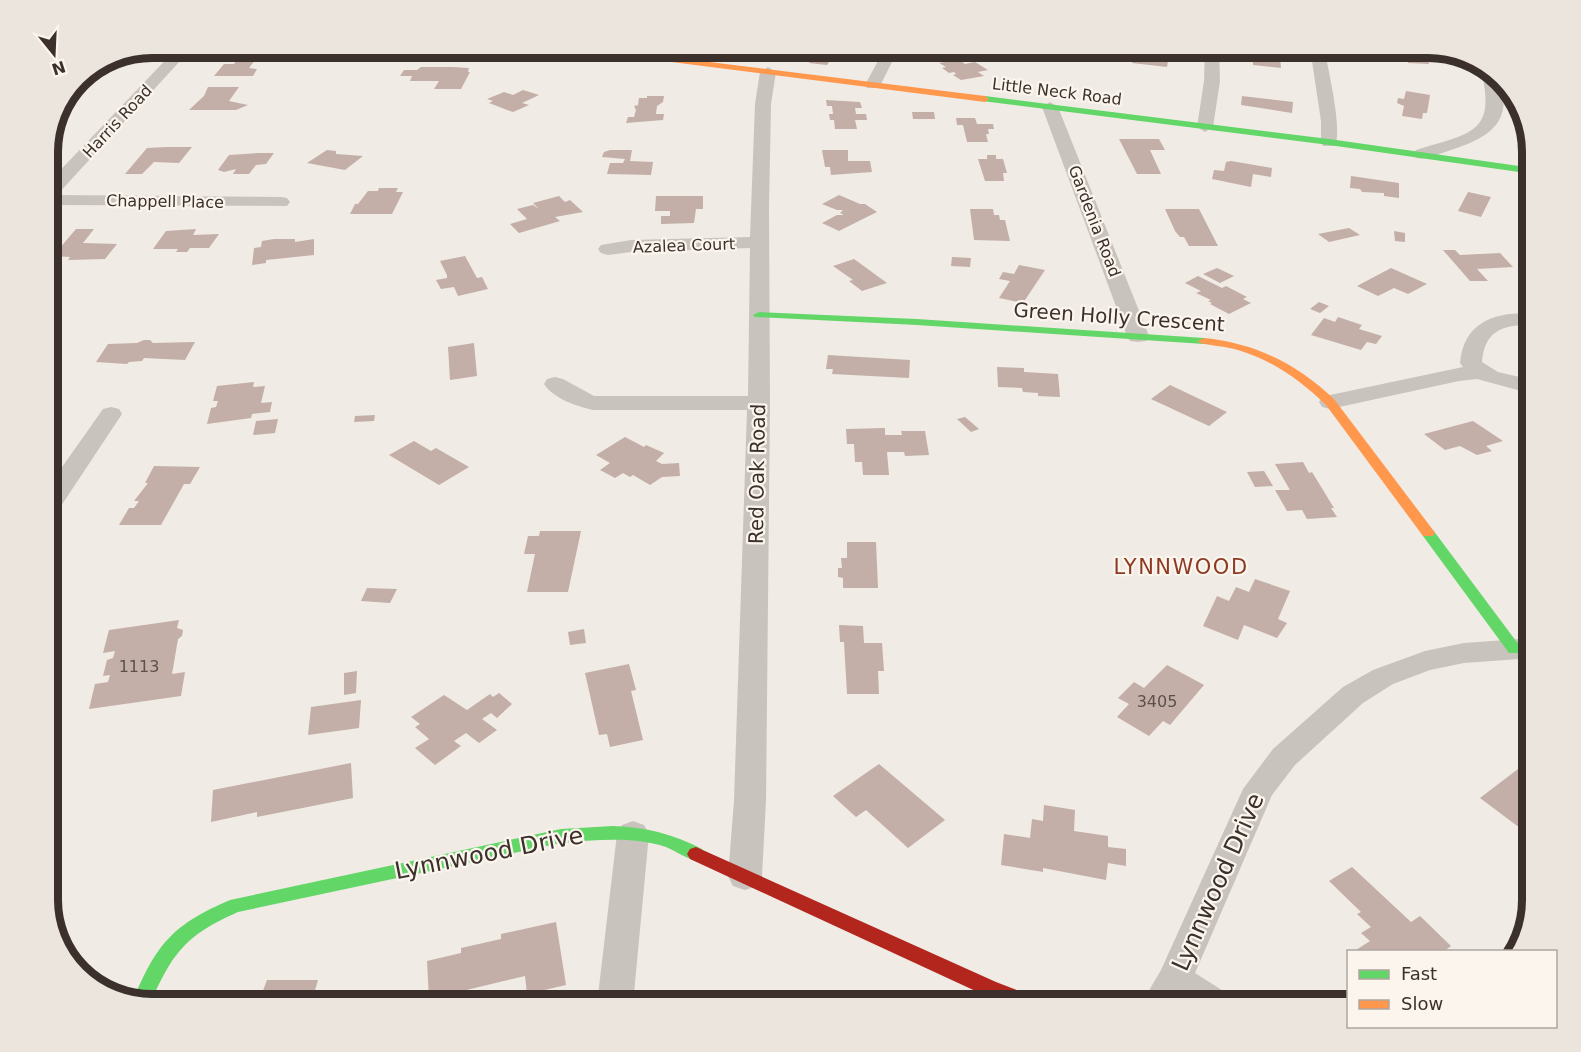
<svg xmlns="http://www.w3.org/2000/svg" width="1581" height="1052" viewBox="0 0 1581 1052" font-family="'DejaVu Sans',sans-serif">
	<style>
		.building { fill: #c3afa7 }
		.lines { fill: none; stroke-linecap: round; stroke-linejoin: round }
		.street { fill: #c9c3be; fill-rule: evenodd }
		.fast { fill: #63d668; fill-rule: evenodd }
		.slow { fill: #ff974d; fill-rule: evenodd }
		.jam { fill: #b3261e; fill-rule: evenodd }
		.labels { text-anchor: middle; stroke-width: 4.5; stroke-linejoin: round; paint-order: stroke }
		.far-street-label { font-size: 16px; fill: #3b302b; stroke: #fbf5ee }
		.number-label { font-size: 16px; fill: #5d504a }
		.street-label { font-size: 20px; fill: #3b302b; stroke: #fbf5ee }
		.neighbourhood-label { font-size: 21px; letter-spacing: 1.5px; fill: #8c3b22; stroke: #fbf5ee }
		.near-street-label { font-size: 24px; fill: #3b302b; stroke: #fbf5ee }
		.rim { fill: none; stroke: #3b302b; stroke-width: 8 }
	</style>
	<rect width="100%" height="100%" fill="#f0ebe5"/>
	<g class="building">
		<path d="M1125 48 1172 50 1173 62 1168 61 1167 67 1132 63V59L1107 57 1108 49 1124 51Z"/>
		<path d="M1253 48H1279L1281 68 1253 65Z"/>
		<path d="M1402 48 1426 49 1429 64 1408 63 1406 53 1400 52 1399 49Z"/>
		<path d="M816 50 836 52 827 65 809 63Z"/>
		<path d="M237 54H260L249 68 257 69 253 76H214L224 64H234L237 60 232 59Z"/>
		<path d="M958 59 965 64 975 62 988 70 978 72 984 76 961 80 953 75 956 74 954 72 949 73 942 68 946 67 939 63Z"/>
		<path d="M421 67H452L469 68 468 72H470L461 89H434L439 81H410L412 76H400L404 70H417Z"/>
		<path d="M208 87H239L229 101 248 105 236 110H189L204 96Z"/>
		<path d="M523 90 539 95 522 103 529 105 513 112 489 103 493 101 487 99 504 92 513 95Z"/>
		<path d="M1406 91 1430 95 1427 113H1423L1422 119 1402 116 1404 106 1397 103 1398 98 1404 99Z"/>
		<path d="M647 96H664L663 102 657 106 656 114H664L663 120 626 123 628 117H634L636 110 634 106 638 105 639 98H647Z"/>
		<path d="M1242 96 1293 102 1292 113 1241 105Z"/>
		<path d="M826 100 860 102 862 108H855L856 114H866L867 120H855L857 129H835L834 120H830L829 114H833L832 106H827Z"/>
		<path d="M912 112H934L935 119H913Z"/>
		<path d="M956 118H975L977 124H993L994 129H988L989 134H986L988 142H967L963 125H957Z"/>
		<path d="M1119 139H1159L1165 150H1150L1161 174H1137Z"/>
		<path d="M167 147H192L179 163 154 162 142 174H125L147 148Z"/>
		<path d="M327 150 336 151V154L363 156 345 170 307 163Z"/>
		<path d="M610 150H632L630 161 653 162 651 175 607 174 610 163H623L625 159 602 157 604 152Z"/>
		<path d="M822 150H848V161H870L872 172 831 175 830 167H825Z"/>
		<path d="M258 153H274L266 164 256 165 249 174H233L236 169 224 172 218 170 229 155Z"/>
		<path d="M987 155H996V159H1003L1007 173H1003L1004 181H985L978 159H987Z"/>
		<path d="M1231 161 1272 168 1271 177 1253 174 1251 187 1212 179 1214 170 1224 171 1226 162Z"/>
		<path d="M1351 176 1399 183V198L1384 196V193L1362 192 1360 189 1350 188Z"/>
		<path d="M379 188H398L396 192H403L392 214H350L355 204H358L368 191H378Z"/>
		<path d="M1468 192 1491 197 1481 217 1458 211Z"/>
		<path d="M839 195 860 204H865L877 212 839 231 822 223 837 215H844L840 213 843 210H837L822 204Z"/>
		<path d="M559 196 565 202 570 200 583 212 555 217 560 221 519 233 510 224 527 219 517 209 533 205 539 209 533 203Z"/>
		<path d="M656 196H703V209H696L694 223 661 224V216H670V211H655Z"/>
		<path d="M970 209H993L994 215H999L1000 220H1005L1010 241 974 240Z"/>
		<path d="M1165 209H1199L1218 246H1189L1184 237H1180L1175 231Z"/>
		<path d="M1349 228 1360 235 1329 242 1318 234Z"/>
		<path d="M76 229H94L83 243 117 244 105 259 68 260 70 257 53 256Z"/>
		<path d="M196 229 193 235 219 234 209 248H190L187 252H176L178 249H153L166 231Z"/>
		<path d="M1394 231 1405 233V242L1395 241Z"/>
		<path d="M274 239H295V242L314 239V255L266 260V263L252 265 254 248 261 247 262 241Z"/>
		<path d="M1443 250H1455L1460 255 1500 253 1513 267 1477 269 1488 281H1470Z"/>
		<path d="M465 256 477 278 482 277 488 289 458 296 454 287 441 289 436 280 447 278V275L440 261Z"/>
		<path d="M952 257 971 258 970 267 951 266Z"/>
		<path d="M854 259 887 283 862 291 849 281 853 280 833 266Z"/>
		<path d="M1019 265 1045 270 1023 303 999 298 1010 281 999 279 1003 272 1014 274Z"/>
		<path d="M1217 268 1234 276 1220 283 1203 274Z"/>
		<path d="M1391 268 1427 284 1408 294 1394 288 1378 296 1357 286Z"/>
		<path d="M1198 276 1222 288 1226 286 1247 297 1243 299 1251 303 1229 314 1210 304 1212 303 1208 301 1211 300 1196 293 1201 291 1185 283Z"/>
		<path d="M1319 302 1329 306 1320 313 1310 309Z"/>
		<path d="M1338 317 1362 325 1359 329 1382 336 1376 344 1367 342 1361 350 1311 335 1324 318 1335 322Z"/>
		<path d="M144 340H150L153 343 195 342 185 360 144 358 142 361 129 362 127 364 96 362 108 344 137 343Z"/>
		<path d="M474 343 477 376 450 380 448 347Z"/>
		<path d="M828 355 910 360 909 378 832 374 833 369H826Z"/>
		<path d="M997 367 1024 368V372L1058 374 1060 397 1038 396V393L1023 392 1022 388 998 387Z"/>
		<path d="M254 382 253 387 265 386 261 403 272 402 270 412 252 414 251 418 207 424 211 408 216 407 218 401H213L217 386Z"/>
		<path d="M1170 385 1227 412 1209 426 1151 399Z"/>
		<path d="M375 415 374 421 354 422 355 416Z"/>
		<path d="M965 417 979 429 971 432 957 419Z"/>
		<path d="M278 419 275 433 253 435 256 421Z"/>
		<path d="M1473 421 1503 441 1486 446 1492 451 1477 455 1460 446 1445 450 1424 434Z"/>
		<path d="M885 428V435H902L901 431H925L929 455 905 456 904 452H887L889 475H863L862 462H855L854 444H847L846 429Z"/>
		<path d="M625 437 644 447 646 445 664 453 656 461 662 464 679 463 680 476 662 477 650 485 633 475 630 477 623 473 615 478 600 470 610 463 596 455Z"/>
		<path d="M414 441 431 451 436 448 469 467 439 485 389 455Z"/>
		<path d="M1303 462 1309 473 1312 472 1334 508H1331L1337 517 1307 519 1302 510 1287 511 1275 490H1290L1275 464Z"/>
		<path d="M154 466 200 467 190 484H184L161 525H119L129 508H134L139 501H134L148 483H145Z"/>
		<path d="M1264 471 1273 486 1255 487 1247 472Z"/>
		<path d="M540 531H581L568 592H527L535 554H524L528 536H539Z"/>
		<path d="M847 542H876L878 588H843V578L838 577V568H842L841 558H847Z"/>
		<path d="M1255 579 1290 591 1278 619 1287 623 1277 638 1244 625 1238 640 1203 626 1217 596 1229 601 1236 587 1249 592Z"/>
		<path d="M367 588 397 589 390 603 361 601Z"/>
		<path d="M179 620 177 628 183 630 182 636 178 639 172 674 185 672 181 696 89 709 95 684 108 682 110 675 103 676 107 660 113 658 115 651 103 653 109 630Z"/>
		<path d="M839 625 863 626 864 643H882L884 671H878L879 694H847L844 642H840Z"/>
		<path d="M584 629 586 643 570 645 568 632Z"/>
		<path d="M629 664 636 690 631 691 643 740 610 747 607 734 599 735 585 673Z"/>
		<path d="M1167 665 1204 685 1170 725 1163 721 1149 736 1117 717 1129 704 1118 698 1134 682 1144 688Z"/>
		<path d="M357 671 356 693 344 695V673Z"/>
		<path d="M499 693 512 704 497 718 491 713 482 719 497 730 479 743 466 733 454 741 461 746 435 765 415 748 429 739 415 727 420 724 411 717 444 695 467 710 490 694 493 697Z"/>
		<path d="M361 700 359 728 308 735 311 707Z"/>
		<path d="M351 763 353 798 257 817V812L211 822 213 790Z"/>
		<path d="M879 764 945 820 908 848 866 810 856 817 833 796Z"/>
		<path d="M1522 766 1533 774V830L1528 834 1480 798Z"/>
		<path d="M1044 805 1075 810 1074 831 1108 836V847L1126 849V866L1108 863 1106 880 1043 868V872L1001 865 1004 834 1030 838 1032 819 1043 821Z"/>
		<path d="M1352 867 1411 922 1420 916 1451 946 1443 952H1353L1370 941 1361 933 1371 927 1357 914 1361 912 1329 881Z"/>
		<path d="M48 876H59L50 897 57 896 50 912Z"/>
		<path d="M556 922 566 985 527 994 525 976 429 999 427 961 461 953V948L501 939V934Z"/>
		<path d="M267 980H318L311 1004H258Z"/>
		<path d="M698 996 740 997 739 1004H698Z"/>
	</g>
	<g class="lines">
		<g class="street">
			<path d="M177 48H192L57 195 281 197 287 198 290 202 287 206 48 205V183Z"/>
			<path d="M885 48H899L879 88H867L865 85Z"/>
			<path d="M1205 48H1219L1220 81 1213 127 1205 132 1197 127 1204 81Z"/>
			<path d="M1310 48H1324C1328 67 1343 132 1335 146H1323L1321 142V121Z"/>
			<path d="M1482 64C1490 67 1498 76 1501 84 1513 127 1482 140 1448 151 1437 155 1426 160 1416 158L1413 154 1416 150C1471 133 1498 134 1480 67Z"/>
			<path d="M768 67 776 72 771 104 769 207 770 403 766 801 762 876 757 886 745 890 733 886 728 876 734 801 747 410H593C576 406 554 399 544 384L547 379 555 377 563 379 594 396H748L750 248 631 252 608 255 601 253 598 249 601 245 631 240 750 237 755 104 760 72Z"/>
			<path d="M1050 102 1058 107 1149 336 1146 341 1138 342 1130 341 1127 336 1042 107Z"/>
			<path d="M1533 313V325C1504 325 1485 329 1482 362L1498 372 1533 380V394L1477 379 1459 381 1330 409 1322 407 1319 402 1322 397 1330 395 1463 367 1460 363C1464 321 1495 312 1533 313Z"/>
			<path d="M111 407 119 409 122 414 57 512 48 514V487L103 409Z"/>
			<path d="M1533 638V658L1464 663 1430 670 1393 684 1363 703 1295 765 1272 795 1195 973 1225 992 1230 1004H1141L1161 970 1243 789 1273 749 1343 687 1373 670 1425 651 1464 643Z"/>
			<path d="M633 821 644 825 649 834 633 1004H597L617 834 622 825Z"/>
		</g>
		<g class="fast">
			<path d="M985 96 1329 139 1533 168V174L1329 145 982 101V97Z"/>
			<path d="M759 312 917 319 1204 338 1210 341 1204 344 917 325 755 317 753 315Z"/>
			<path d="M1428 529 1433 530 1519 645 1521 649 1519 653H1509L1423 536 1421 533 1423 530Z"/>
			<path d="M613 826C646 827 673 834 702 849L705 854 702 859 696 861C685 858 676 851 666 847 632 836 595 840 561 843L238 912C186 935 173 952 150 1004L134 998C157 943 174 924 230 900L561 829Z"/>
		</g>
		<g class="slow">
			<path d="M573 48H596L985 96 989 99 985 102 577 50Z"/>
			<path d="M1204 338C1255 343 1297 364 1334 399L1433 530 1435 533 1433 536H1423L1326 405C1300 380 1272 360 1238 350 1225 346 1212 346 1200 343L1198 341Z"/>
		</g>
		<path class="jam" d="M696 847 996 982 1037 998 1040 1004H1008L982 994 690 859 687 854 690 849Z"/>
	</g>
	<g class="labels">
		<g class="far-street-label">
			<text transform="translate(1057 91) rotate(7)" y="6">Little Neck Road</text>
			<text transform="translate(117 121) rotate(-47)" y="6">Harris Road</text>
			<text transform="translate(165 201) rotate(1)" y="6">Chappell Place</text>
			<text transform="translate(1095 221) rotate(69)" y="6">Gardenia Road</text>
			<text transform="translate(684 245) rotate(-2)" y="6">Azalea Court</text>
		</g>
		<g class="number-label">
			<text x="139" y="672">1113</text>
			<text x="1157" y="707">3405</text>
		</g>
		<g class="street-label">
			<text transform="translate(1119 317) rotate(4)" y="7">Green Holly Crescent</text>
			<text transform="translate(757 474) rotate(-89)" y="7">Red Oak Road</text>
		</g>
		<g class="neighbourhood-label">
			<text x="1181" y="574">LYNNWOOD</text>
		</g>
		<g class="near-street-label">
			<text transform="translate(489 853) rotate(-11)" y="8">Lynnwood Drive</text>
			<text transform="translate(1218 882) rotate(-66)" y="8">Lynnwood Drive</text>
		</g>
	</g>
	<path d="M0 0H1581V1052H0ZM152 58H1428A94 94 0 0 1 1522 152V900A94 94 0 0 1 1428 994H152A94 94 0 0 1 58 900V152A94 94 0 0 1 152 58Z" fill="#ece5de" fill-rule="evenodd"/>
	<path class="rim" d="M152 58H1428A94 94 0 0 1 1522 152V900A94 94 0 0 1 1428 994H152A94 94 0 0 1 58 900V152A94 94 0 0 1 152 58Z"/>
	<rect x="1347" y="950" width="210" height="78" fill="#fbf5ee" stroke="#aea6a0" stroke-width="1.5"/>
	<rect x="1359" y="970" width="30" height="9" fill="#63d668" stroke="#aea6a0" stroke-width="1.5"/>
	<text x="1401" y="980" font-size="18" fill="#3b302b">Fast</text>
	<rect x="1359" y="1000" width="30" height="9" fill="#ff974d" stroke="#aea6a0" stroke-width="1.5"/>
	<text x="1401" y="1010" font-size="18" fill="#3b302b">Slow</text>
	<g transform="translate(54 54) rotate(162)" stroke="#fbf5ee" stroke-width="4.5" paint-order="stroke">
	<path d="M0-4.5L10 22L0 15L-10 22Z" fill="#3b302b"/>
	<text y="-9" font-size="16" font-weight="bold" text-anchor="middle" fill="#3b302b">N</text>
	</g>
</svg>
